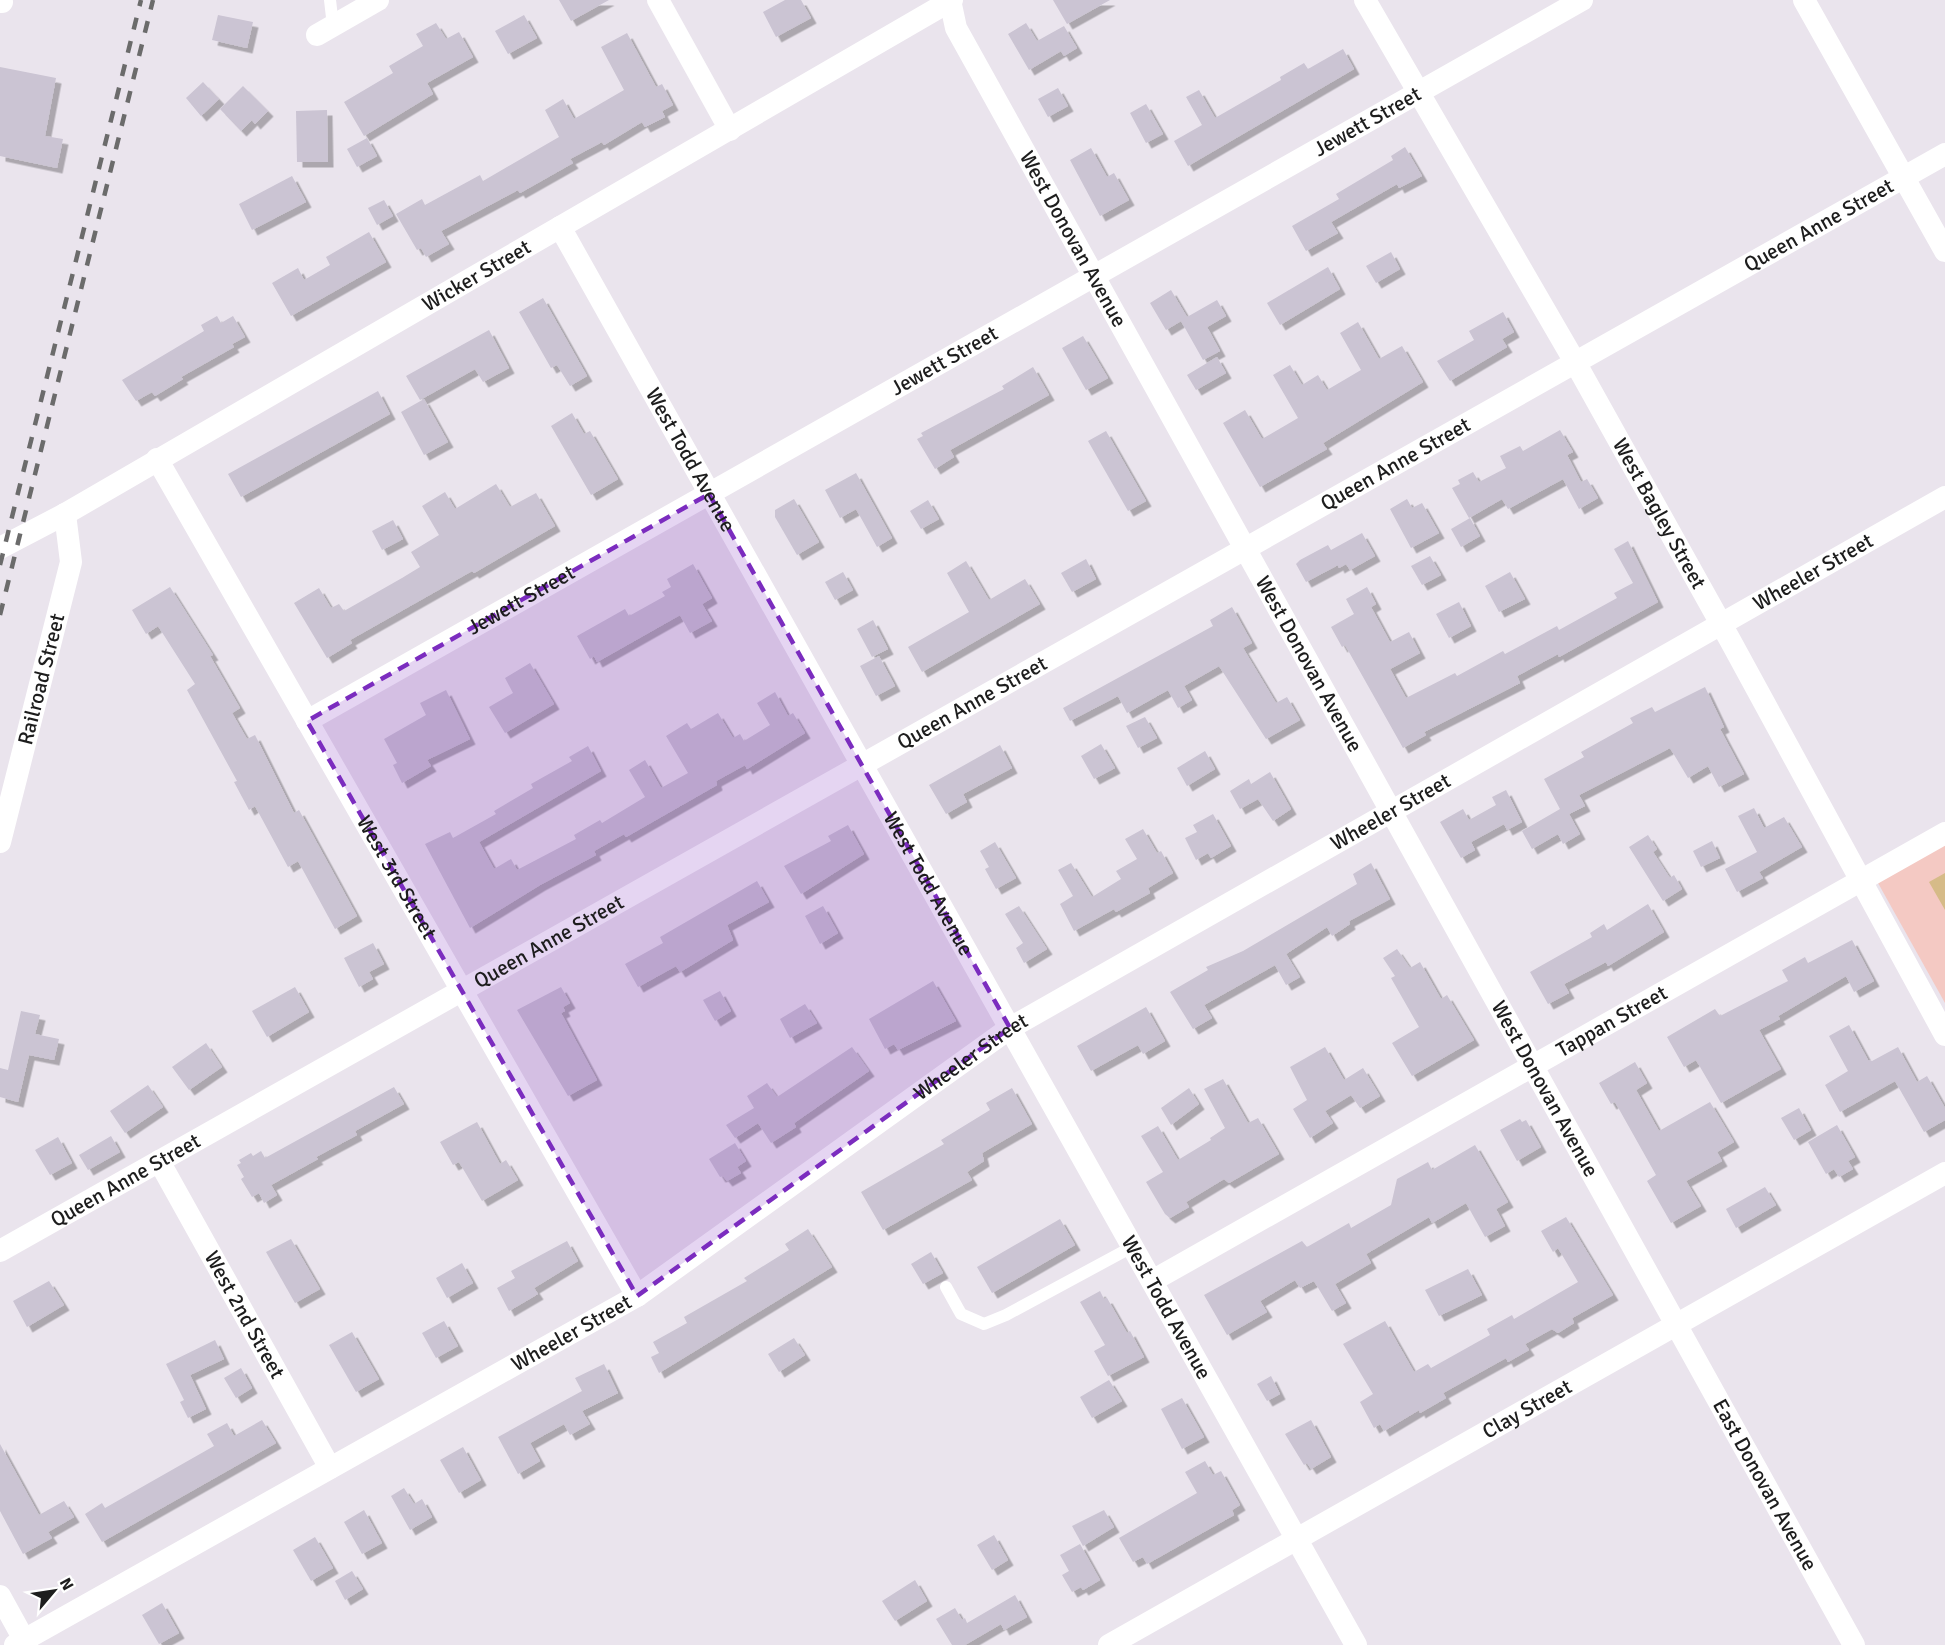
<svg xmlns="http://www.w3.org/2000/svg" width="1945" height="1645" viewBox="0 0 1945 1645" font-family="Signika,sans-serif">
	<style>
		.park { fill: #f4c9c3 }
		.pitch { fill: #d6bb88 }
		.building { fill: #cbc4d3; filter: url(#shadow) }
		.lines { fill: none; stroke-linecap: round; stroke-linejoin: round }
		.lane { stroke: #fff; stroke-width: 12 }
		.street { stroke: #fff; stroke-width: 22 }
		.rail { stroke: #6b6b6b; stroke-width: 4.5; stroke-dasharray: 12 12; stroke-linecap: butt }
		.marked { fill: #7b2cbf; fill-opacity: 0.2; stroke: #7b2cbf; stroke-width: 4.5; stroke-dasharray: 12 8; stroke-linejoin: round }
		.labels { text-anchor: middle; stroke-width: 4.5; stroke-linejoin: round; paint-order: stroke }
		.street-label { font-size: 21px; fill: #1d1d1d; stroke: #fff }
	</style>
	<defs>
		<filter id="shadow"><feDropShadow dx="5.5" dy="5.5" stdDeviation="0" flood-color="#0004"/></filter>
	</defs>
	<rect width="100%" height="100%" fill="#eae4ed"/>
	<path class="park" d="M1945 845V1003L1878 883Z"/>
	<path class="pitch" d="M1945 873V910L1929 882Z"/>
	<g class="building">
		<path d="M559 0H609L571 21Z"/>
		<path d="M785 0H801L811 18 776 37 763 12Z"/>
		<path d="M1053 0H1110L1067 24Z"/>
		<path d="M218 15 253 22 247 48 212 40Z"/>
		<path d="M524 15 537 38 508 54 495 31Z"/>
		<path d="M436 23 446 39 459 32 473 57 427 83 433 94 364 136 344 102 393 73 389 66 423 46 416 34Z"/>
		<path d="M1026 23 1037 41 1064 26 1077 48 1064 56 1061 51 1029 70 1008 34Z"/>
		<path d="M627 33 656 87 662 84 673 105 662 111 665 117 645 127 642 122 604 145 602 142 570 159 573 163 520 193 518 190 441 231 449 244 426 257 421 248 417 250 396 214 422 199 425 205 480 175 483 181 559 137 545 110 563 99 574 119 624 90 601 47Z"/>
		<path d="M1343 49 1354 69 1188 166 1174 141 1202 125 1186 97 1199 90 1215 118 1281 80 1280 77 1304 63 1308 69Z"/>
		<path d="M0 67 56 78 45 136 63 139 57 168 0 156Z"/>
		<path d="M203 82 219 99 201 116 186 98Z"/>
		<path d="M243 86 268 111 255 124 252 120 241 131 220 109Z"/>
		<path d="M1058 88 1068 106 1048 117 1038 99Z"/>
		<path d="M1146 104 1163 134 1146 143 1130 113Z"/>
		<path d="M327 110 328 162H297L296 111Z"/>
		<path d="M367 138 377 156 357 167 347 149Z"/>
		<path d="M1405 147 1422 176 1399 188 1397 184 1331 222 1338 233 1306 251 1292 226 1339 199 1336 194 1393 160 1391 156Z"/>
		<path d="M1091 148 1107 177 1114 173 1129 200 1100 216 1070 160Z"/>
		<path d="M292 176 306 202 252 230 239 204Z"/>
		<path d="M384 200 393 216 377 225 368 208Z"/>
		<path d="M369 232 386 262 291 316 272 283 298 268 304 280 330 265 326 257Z"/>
		<path d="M1391 252 1400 269 1376 283 1366 266Z"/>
		<path d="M1328 267 1340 289 1280 325 1267 303Z"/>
		<path d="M1171 290 1187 317 1217 300 1226 316 1207 327 1220 351 1203 360 1181 321 1166 330 1150 303Z"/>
		<path d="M543 298 587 376 570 386 557 365 551 368 519 312Z"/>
		<path d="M1503 312 1514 332 1502 339 1507 347 1450 381 1437 361 1474 340 1469 331Z"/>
		<path d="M217 316 221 323 233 316 245 337 232 344 234 347 181 377 183 379 155 396 152 392 136 401 122 380 204 331 201 325Z"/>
		<path d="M1358 322 1379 359 1402 346 1423 382 1323 443 1327 449 1260 487 1223 423 1245 410 1262 439 1298 418 1273 375 1290 365 1302 385 1318 375 1327 390 1361 370 1340 333Z"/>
		<path d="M489 330 509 368 483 382 475 369 420 400 406 376Z"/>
		<path d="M1083 336 1108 378 1086 390 1062 348Z"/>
		<path d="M1217 357 1226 373 1196 390 1187 375Z"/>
		<path d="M1033 367 1049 395 950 450 954 457 935 469 917 439 923 436 921 433 1004 389 1002 386Z"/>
		<path d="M378 391 390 414 241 497 228 474Z"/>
		<path d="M424 399 448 442 424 455 401 412Z"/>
		<path d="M572 413 584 434 590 431 618 479 591 495 551 426Z"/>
		<path d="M1560 430 1573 452 1567 455 1581 482 1587 479 1598 498 1579 509 1563 479 1508 509 1502 499 1469 518 1452 488 1460 484 1458 480 1473 472 1479 482 1506 468 1500 456 1520 446 1523 451Z"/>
		<path d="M1106 431 1146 501 1128 511 1088 441Z"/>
		<path d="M856 473 892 538 877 547 856 509 840 518 825 490Z"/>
		<path d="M496 484 510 507 536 493 555 526 474 573 472 571 350 640 352 643 327 658 294 603 319 588 331 608 339 604 344 611 402 578 420 567 411 552 439 535 422 506 445 492 455 509Z"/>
		<path d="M794 499 819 542 797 555 775 517V510Z"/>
		<path d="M1407 499 1412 508 1422 503 1439 533 1411 548 1390 509Z"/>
		<path d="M928 500 939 519 921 529 910 511Z"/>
		<path d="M1470 518 1480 536 1461 547 1451 529Z"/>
		<path d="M393 520 403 539 382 550 372 531Z"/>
		<path d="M1362 533 1375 556 1350 570 1346 564 1339 568 1338 565 1306 582 1296 564 1300 560 1328 545 1331 550Z"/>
		<path d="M1628 541 1658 602 1559 657 1558 654 1517 676 1520 683 1424 732 1426 735 1403 748 1345 645 1342 647 1331 627 1354 614 1346 599 1367 587 1376 604 1371 607 1390 642 1409 632 1420 653 1390 669 1406 698 1455 673 1457 676 1503 651 1505 654 1557 626 1559 630 1617 598 1614 593 1633 583 1614 549Z"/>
		<path d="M1430 556 1441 575 1422 585 1411 566Z"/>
		<path d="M1086 559 1096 579 1072 592 1061 573Z"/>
		<path d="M966 561 989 600 1025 579 1040 604 922 672 908 647 969 612 947 573Z"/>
		<path d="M693 564 712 598 702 604 712 621 690 633 680 615 597 662 594 656 590 659 577 636 625 609 629 616 665 596 662 592 671 587 667 579Z"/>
		<path d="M843 572 853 590 835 600 825 582Z"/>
		<path d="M1510 572 1525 599 1499 612 1485 586Z"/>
		<path d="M170 587 213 655 210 656 240 708 232 713 247 739 255 735 294 813 299 810 357 916 335 929 298 861 288 867 255 806 249 810 234 782 237 781 187 690 195 684 158 626 146 634 132 610Z"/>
		<path d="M1459 602 1471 626 1449 638 1436 614Z"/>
		<path d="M1232 607 1252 643 1243 648 1276 703 1287 697 1300 720 1266 739 1219 666 1184 686 1192 700 1178 708 1168 690 1127 713 1118 696 1070 721 1063 708 1213 626 1210 620Z"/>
		<path d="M873 620 888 649 872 657 857 629Z"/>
		<path d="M879 656 895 686 876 696 860 666Z"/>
		<path d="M530 663 554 704 505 733 489 707 513 693 505 678Z"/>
		<path d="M1705 687 1724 727 1720 729 1744 774 1719 787 1708 766 1688 778 1670 748 1579 795 1585 806 1569 814 1580 834 1563 844 1558 834 1532 849 1522 831 1560 809 1544 779 1584 757 1581 752 1633 723 1630 718 1652 707 1655 712Z"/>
		<path d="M446 690 470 739 427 760 431 766 402 783 393 765 397 763 384 739 426 715 420 703Z"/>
		<path d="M775 692 788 716 793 713 805 733 747 769 745 765 716 781 717 785 626 837 624 834 594 851 596 855 540 885 470 928 425 844 450 832 453 838 496 814 494 811 533 788 531 784 572 761 569 757 588 746 601 771 479 842 494 869 511 859 517 870 576 839 574 835 600 820 602 823 645 797 629 770 645 760 661 788 688 773 666 736 687 723 691 729 718 713 733 738 740 734 744 741 770 725 757 703Z"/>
		<path d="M1145 717 1157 738 1138 748 1126 726Z"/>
		<path d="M1101 744 1115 768 1094 779 1081 756Z"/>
		<path d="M1000 745 1012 768 963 794 967 802 946 814 929 785Z"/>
		<path d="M1205 751 1215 769 1187 786 1177 768Z"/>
		<path d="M1270 772 1291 809 1273 821 1258 799 1240 809 1230 791 1249 779 1251 784Z"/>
		<path d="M1506 790 1522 822 1507 830 1504 824 1471 842 1475 850 1461 858 1440 822 1463 809 1469 820 1496 805 1492 797Z"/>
		<path d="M1754 808 1764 828 1784 817 1802 847 1759 872 1763 878 1737 892 1725 869 1757 852 1738 816Z"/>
		<path d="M1213 814 1231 846 1211 858 1208 853 1196 860 1185 838 1197 832 1193 825Z"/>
		<path d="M848 825 864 854 801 894 784 866 831 841 828 836Z"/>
		<path d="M1143 829 1157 853 1161 851 1173 873 1148 888 1150 893 1116 912 1114 909 1074 931 1060 904 1073 896 1058 870 1071 863 1092 897 1121 879 1116 871 1137 859 1125 839Z"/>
		<path d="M1648 835 1657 849 1653 852 1670 878 1674 875 1682 889 1663 901 1629 847Z"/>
		<path d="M1712 841 1720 858 1701 867 1693 851Z"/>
		<path d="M995 842 1016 878 996 889 985 869 989 867 980 851Z"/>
		<path d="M1371 863 1390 899 1349 921 1350 924 1332 936 1327 927 1286 954 1300 977 1286 985 1275 965 1204 1005 1212 1018 1193 1029 1170 992 1208 970 1206 967 1243 951 1357 884 1353 874Z"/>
		<path d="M757 881 769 902 727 925 733 940 680 972 676 966 638 987 625 964 663 943 660 937Z"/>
		<path d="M1648 904 1664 932 1608 966 1606 962 1564 984 1569 993 1548 1004 1530 972 1592 937 1590 933 1604 924 1607 930Z"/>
		<path d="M823 906 838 933 820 944 805 916Z"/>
		<path d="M1019 906 1047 949 1024 963 1016 948 1023 943 1005 914Z"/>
		<path d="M1852 940 1874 981 1854 992 1846 976 1778 1016 1780 1019 1759 1030 1781 1069 1721 1103 1696 1060 1684 1067 1667 1037 1715 1009 1720 1016 1788 981 1782 970 1805 957 1808 963Z"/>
		<path d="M373 943 384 964 369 972 373 979 359 987 344 958Z"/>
		<path d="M1397 949 1410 968 1420 962 1441 999 1447 995 1474 1040 1412 1076 1392 1043 1419 1027 1391 978 1395 976 1383 958Z"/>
		<path d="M933 981 956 1021 898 1050 894 1044 885 1049 869 1019Z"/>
		<path d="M295 987 309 1012 267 1037 252 1011Z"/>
		<path d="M561 987 570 1003 563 1007 565 1011 561 1013 597 1080 568 1096 517 1010Z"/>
		<path d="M720 991 731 1011 715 1021 703 1000Z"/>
		<path d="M805 1004 817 1023 790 1038 780 1019Z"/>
		<path d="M1146 1007 1165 1041 1143 1054 1138 1045 1091 1071 1077 1046Z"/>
		<path d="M21 1011 40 1015 35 1034 59 1039 54 1060 29 1055 18 1102 0 1097V1068L8 1070Z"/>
		<path d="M1849 1025 1868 1060 1872 1061 1898 1047 1917 1082 1927 1076 1945 1108V1120L1924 1132 1895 1081 1840 1112 1825 1085 1848 1071 1829 1036Z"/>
		<path d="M206 1043 222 1067 189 1090 172 1067Z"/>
		<path d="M852 1047 869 1071 794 1123 796 1127 771 1143 758 1123 735 1138 726 1125 754 1108 747 1096 767 1083 777 1097Z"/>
		<path d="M1325 1047 1344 1080 1363 1068 1380 1096 1360 1108 1351 1095 1325 1111 1333 1123 1310 1138 1293 1109 1307 1100 1290 1067Z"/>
		<path d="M1635 1062 1647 1083 1636 1090 1659 1131 1710 1102 1734 1142 1717 1152 1722 1161 1686 1181 1701 1206 1671 1223 1647 1181 1656 1175 1615 1102 1611 1104 1599 1083Z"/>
		<path d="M1223 1079 1248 1123 1258 1118 1279 1154 1229 1183 1224 1179 1186 1202 1189 1207 1170 1218 1165 1214 1146 1182 1163 1172 1141 1136 1158 1126 1178 1160 1211 1140 1210 1138 1225 1128 1204 1089Z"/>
		<path d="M148 1085 163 1107 125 1133 110 1111Z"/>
		<path d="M394 1087 404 1104 355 1131 357 1135 316 1157 318 1159 271 1185 277 1195 264 1203 259 1193 252 1197 241 1179 244 1177 237 1165 241 1163 239 1160 251 1153 253 1156 261 1151 265 1158Z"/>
		<path d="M1012 1088 1032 1124 982 1153 984 1161 967 1172 972 1180 883 1230 861 1192 944 1144 941 1140 990 1110 986 1103Z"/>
		<path d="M1189 1088 1199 1104 1171 1125 1161 1108Z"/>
		<path d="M1799 1108 1811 1130 1794 1140 1781 1118Z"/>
		<path d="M1520 1119 1522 1122 1526 1120 1541 1147 1517 1161 1500 1130Z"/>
		<path d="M477 1122 500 1164 506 1160 518 1180 482 1201 459 1162 453 1165 440 1142Z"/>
		<path d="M1837 1125 1855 1157 1848 1161 1853 1169 1839 1177 1834 1169 1826 1174 1808 1142Z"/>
		<path d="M111 1136 120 1152 88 1170 79 1155Z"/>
		<path d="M58 1137 72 1163 50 1175 35 1150Z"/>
		<path d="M735 1143 746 1161 737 1167 741 1173 727 1181 723 1176 720 1177 709 1159Z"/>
		<path d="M1475 1145 1508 1202 1496 1209 1505 1226 1485 1237 1466 1203 1432 1223 1429 1217 1366 1254 1371 1263 1335 1284 1346 1303 1332 1311 1314 1281 1300 1288 1295 1280 1260 1301 1267 1312 1227 1335 1204 1295 1302 1241 1307 1247 1349 1223 1351 1228 1391 1205 1397 1179 1428 1162 1432 1170Z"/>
		<path d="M1765 1187 1776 1205 1736 1228 1726 1209Z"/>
		<path d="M1566 1217 1613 1295 1574 1317 1572 1318 1574 1323 1558 1333 1552 1329 1525 1344 1529 1350 1508 1362 1506 1358 1443 1393 1446 1398 1420 1413 1419 1410 1384 1431 1380 1424 1374 1428 1360 1402 1373 1394 1343 1344 1385 1321 1414 1372 1428 1364 1431 1368 1490 1335 1487 1329 1512 1315 1514 1319 1578 1282 1558 1248 1553 1252 1541 1231Z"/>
		<path d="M1060 1219 1075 1245 992 1293 977 1267Z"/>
		<path d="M808 1229 832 1267 659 1373 651 1357 659 1353 653 1342 687 1323 684 1317 747 1281 744 1278 789 1250 785 1244Z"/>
		<path d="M291 1239 320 1289 295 1303 266 1252Z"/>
		<path d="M567 1241 578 1261 534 1288 538 1294 509 1311 497 1288 515 1278 511 1271Z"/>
		<path d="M931 1252 943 1273 923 1284 911 1264Z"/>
		<path d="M462 1263 473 1283 447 1298 436 1278Z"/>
		<path d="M1468 1269 1482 1295 1439 1316 1425 1290Z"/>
		<path d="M49 1281 64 1305 27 1327 13 1301Z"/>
		<path d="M1100 1291 1104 1299 1107 1298 1127 1333 1130 1331 1144 1357 1108 1376 1094 1351 1105 1345 1080 1302Z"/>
		<path d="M444 1321 458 1346 436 1358 422 1333Z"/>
		<path d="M352 1332 379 1379 356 1392 329 1345Z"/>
		<path d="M794 1338 805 1355 779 1372 768 1354Z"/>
		<path d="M215 1340 224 1359 190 1375 206 1409 188 1418 180 1402 184 1400 166 1364Z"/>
		<path d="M604 1364 618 1393 582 1411 590 1424 570 1435 564 1424 530 1443 540 1461 518 1474 498 1437 582 1391 575 1378Z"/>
		<path d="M241 1368 252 1388 236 1398 224 1378Z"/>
		<path d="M1271 1376 1280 1394 1267 1401 1257 1384Z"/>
		<path d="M1109 1380 1122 1401 1092 1418 1080 1397Z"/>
		<path d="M1182 1398 1204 1437 1182 1449 1161 1409Z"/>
		<path d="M262 1420 276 1443 102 1542 85 1514 102 1503 105 1508 214 1446 207 1434 227 1423 234 1436Z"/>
		<path d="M1311 1420 1331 1457 1311 1469 1307 1463 1304 1465 1285 1434Z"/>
		<path d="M0 1444 39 1515 64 1501 74 1517 48 1532 52 1538 23 1554 0 1511Z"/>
		<path d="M463 1447 481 1480 459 1493 440 1460Z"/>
		<path d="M1205 1461 1213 1475 1221 1471 1240 1505 1232 1510 1234 1515 1147 1564 1143 1557 1133 1562 1119 1538 1197 1493 1185 1472Z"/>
		<path d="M404 1488 414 1504 422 1499 432 1517 410 1530 391 1496Z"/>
		<path d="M364 1510 382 1543 362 1554 344 1522Z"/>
		<path d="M1104 1510 1114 1527 1083 1546 1072 1526Z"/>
		<path d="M994 1535 1008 1560 992 1570 977 1545Z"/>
		<path d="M315 1537 333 1568 311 1581 293 1550Z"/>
		<path d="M1080 1544 1100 1580 1083 1590 1081 1587 1072 1592 1062 1575 1069 1571 1060 1555Z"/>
		<path d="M352 1571 363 1589 345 1600 335 1581Z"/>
		<path d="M915 1580 927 1601 895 1621 882 1601Z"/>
		<path d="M1015 1595 1027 1617 1004 1630 1001 1624 965 1645H952L936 1619 955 1608 962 1620 965 1618 967 1623Z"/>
		<path d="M162 1603 179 1633 159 1644 142 1615Z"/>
	</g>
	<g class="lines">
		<g class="lane">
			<path d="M330 0 333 26"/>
			<path d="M946 1287 961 1314 984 1324 1006 1315 1132 1247"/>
		</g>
		<g class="street">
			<path d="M658 0 730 130"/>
			<path id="s1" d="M950 0 956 28 1854 1645"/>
			<path id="s2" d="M1365 0 1575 362 1730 640 1945 1035"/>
			<path d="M1804 0 1945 251"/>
			<path d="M0 2H2"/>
			<path d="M317 35 378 0"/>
			<path id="s3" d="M560 227 1356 1645"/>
			<path id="s4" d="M157 459 637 1296"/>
			<path id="s5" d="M0 548 65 514 952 0"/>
			<path id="s6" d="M307 721 1582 0"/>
			<path id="s7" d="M0 842 71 562 65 514"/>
			<path id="s8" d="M159 1161 330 1468"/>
			<path id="s9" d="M0 1251 1945 154"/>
			<path id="s10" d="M1152 1281 1945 833"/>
			<path d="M0 1596 27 1645"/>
			<path id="s11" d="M15 1645 637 1296 1010 1028 1945 497"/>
			<path id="s12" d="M1109 1645 1945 1173"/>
		</g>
		<g class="rail">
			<path d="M0 565 141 0"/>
			<path d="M0 615 153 0"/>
		</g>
	</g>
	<path class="marked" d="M709 494 1010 1028 637 1296 307 721Z"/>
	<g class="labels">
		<g class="street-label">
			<text dy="7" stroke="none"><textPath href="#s6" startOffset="1218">Jewett Street</textPath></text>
			<text dy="7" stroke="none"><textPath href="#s9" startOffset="2088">Queen Anne Street</textPath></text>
			<text dy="7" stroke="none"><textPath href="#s1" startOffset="270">West Donovan Avenue</textPath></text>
			<text dy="7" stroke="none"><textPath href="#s5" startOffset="549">Wicker Street</textPath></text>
			<text dy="7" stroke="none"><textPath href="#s6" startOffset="732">Jewett Street</textPath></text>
			<text dy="7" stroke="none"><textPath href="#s3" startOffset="267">West Todd Avenue</textPath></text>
			<text dy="7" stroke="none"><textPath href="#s9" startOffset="1602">Queen Anne Street</textPath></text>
			<text dy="7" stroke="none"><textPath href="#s2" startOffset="592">West Bagley Street</textPath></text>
			<text dy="7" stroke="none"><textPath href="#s11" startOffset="2096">Wheeler Street</textPath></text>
			<text dy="7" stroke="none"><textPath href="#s6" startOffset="246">Jewett Street</textPath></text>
			<text dy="7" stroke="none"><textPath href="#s1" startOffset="756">West Donovan Avenue</textPath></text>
			<text dy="7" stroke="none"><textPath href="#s7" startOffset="168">Railroad Street</textPath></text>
			<text dy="7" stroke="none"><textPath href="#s9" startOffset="1116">Queen Anne Street</textPath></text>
			<text dy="7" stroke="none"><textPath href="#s11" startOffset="1610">Wheeler Street</textPath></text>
			<text dy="7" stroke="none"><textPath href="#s4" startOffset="482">West 3rd Street</textPath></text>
			<text dy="7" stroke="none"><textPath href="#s3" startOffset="753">West Todd Avenue</textPath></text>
			<text dy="7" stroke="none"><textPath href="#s9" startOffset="630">Queen Anne Street</textPath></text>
			<text dy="7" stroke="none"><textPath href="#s10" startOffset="528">Tappan Street</textPath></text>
			<text dy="7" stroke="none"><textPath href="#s11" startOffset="1124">Wheeler Street</textPath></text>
			<text dy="7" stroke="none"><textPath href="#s1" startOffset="1242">West Donovan Avenue</textPath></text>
			<text dy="7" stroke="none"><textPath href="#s9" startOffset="144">Queen Anne Street</textPath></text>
			<text dy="7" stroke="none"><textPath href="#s3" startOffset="1239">West Todd Avenue</textPath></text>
			<text dy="7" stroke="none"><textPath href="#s8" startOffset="176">West 2nd Street</textPath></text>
			<text dy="7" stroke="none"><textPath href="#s11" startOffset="638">Wheeler Street</textPath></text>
			<text dy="7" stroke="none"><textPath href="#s12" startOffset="480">Clay Street</textPath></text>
			<text dy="7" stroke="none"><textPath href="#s1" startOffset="1695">East Donovan Avenue</textPath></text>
		</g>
	</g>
	<g transform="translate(54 1591) rotate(61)" stroke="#ffffff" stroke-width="4.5" paint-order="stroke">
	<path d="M0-4.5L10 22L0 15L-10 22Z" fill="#1d1d1d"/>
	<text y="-9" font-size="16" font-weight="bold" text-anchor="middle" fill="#1d1d1d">N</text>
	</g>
</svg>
